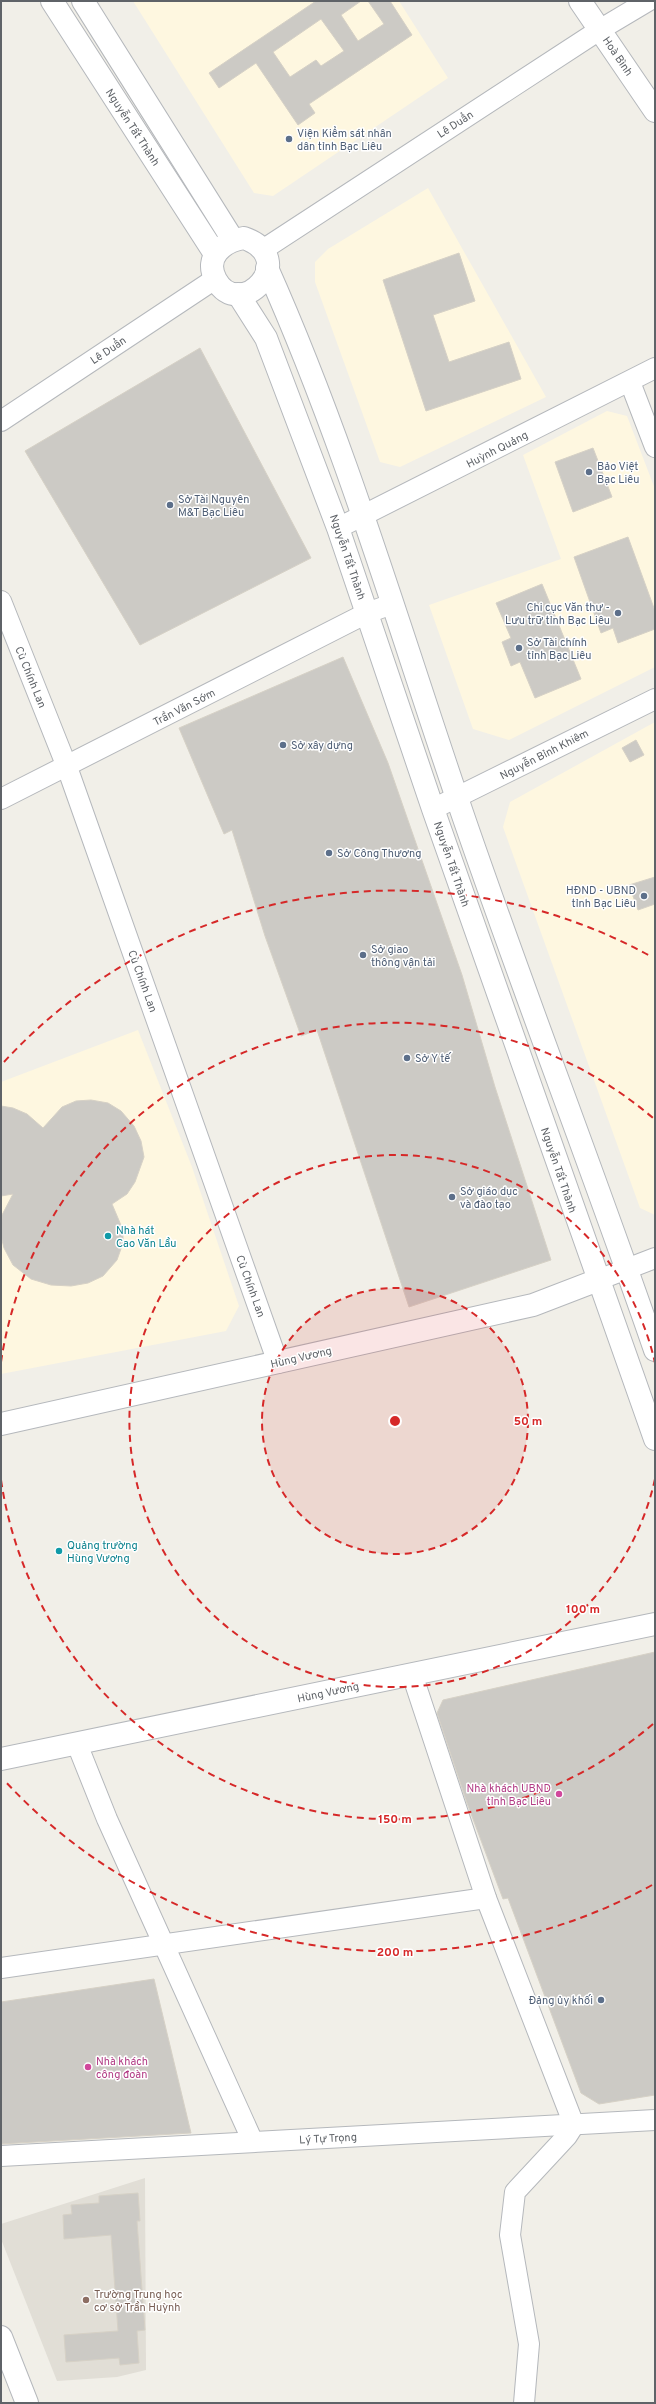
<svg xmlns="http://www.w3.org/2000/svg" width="656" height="2404" viewBox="0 0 656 2404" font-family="Overpass,sans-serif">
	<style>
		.commercial { fill: #fef7e0 }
		.education { fill: #e1ded6 }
		.building { fill: #cccac5; stroke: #d6d1c6; fill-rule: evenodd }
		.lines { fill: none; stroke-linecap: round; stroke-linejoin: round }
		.minor-casing { stroke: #b5b8bc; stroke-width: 22 }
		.tertiary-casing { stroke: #b5b8bc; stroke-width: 24 }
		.minor { stroke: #fff; stroke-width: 20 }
		.tertiary { stroke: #fff; stroke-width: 22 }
		.ring { fill: none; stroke: #d62828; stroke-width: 2; stroke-dasharray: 7 5 }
		.service-dot { fill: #5c6f8a; stroke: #fff; stroke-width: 1.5 }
		.culture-dot { fill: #0f9aa8; stroke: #fff; stroke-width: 1.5 }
		.hotel-dot { fill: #d1479c; stroke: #fff; stroke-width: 1.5 }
		.education-dot { fill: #8d6e63; stroke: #fff; stroke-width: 1.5 }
		.labels { text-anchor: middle; stroke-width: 3; stroke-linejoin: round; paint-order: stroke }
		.street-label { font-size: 11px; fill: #5f6368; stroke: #fff }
		.service-label { font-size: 11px; fill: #4e5e75; stroke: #fff; text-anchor: start }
		.culture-label { font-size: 11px; fill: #0d838f; stroke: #fff; text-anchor: start }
		.hotel-label { font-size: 11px; fill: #b23c85; stroke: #fff; text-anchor: end }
		.education-label { font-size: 11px; fill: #785e54; stroke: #fff; text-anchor: start }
		.centre { fill: #d62828; stroke: #fff; stroke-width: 2 }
		.ring-label { font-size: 12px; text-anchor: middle; font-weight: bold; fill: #d62828; stroke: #fff; stroke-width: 3; stroke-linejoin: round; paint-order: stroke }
	</style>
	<rect width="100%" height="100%" fill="#f1efe8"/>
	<g class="commercial">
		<path d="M133 1H399L448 78 273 196 254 193Z"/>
		<path d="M428 188 546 397 400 467 380 462 315 282V262L328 249Z"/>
		<path d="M607 411 627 416 655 489V667L509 740 473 729 429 605 561 559 523 455Z"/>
		<path d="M655 722V1215L640 1208 503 827 510 802Z"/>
		<path d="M138 1030 192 1167 239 1306 226 1331 1 1374V1082Z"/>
	</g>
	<path class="education" d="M145 2178 146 2370 117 2377 57 2381 1 2239V2224Z"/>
	<g class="building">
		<path d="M316 1H361L341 15 358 41 384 24 368 1H390L412 35 309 104 315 113 298 125 256 63 219 88 209 73ZM321 19 344 51 321 66 316 60 290 77 273 52Z"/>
		<path d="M459 253 475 301 433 315 449 362 509 342 521 379 426 411 383 280Z"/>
		<path d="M200 348 311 558 140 645 25 451Z"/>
		<path d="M593 448 612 497 573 512 555 462Z"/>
		<path d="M628 537 655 611V629L618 643 613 628 601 633 574 557Z"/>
		<path d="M542 584 581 679 535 698 520 662 511 666 502 642 511 638 496 603Z"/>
		<path d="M343 657 388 763 462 975 495 1087 551 1260 409 1307 317 1030 301 1036 265 936 232 830 224 834 179 728Z"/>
		<path d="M636 740 644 755 630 762 622 748Z"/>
		<path d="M655 877V904L638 910 629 885Z"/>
		<path d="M91 1100 108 1103 121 1111 134 1126 141 1141 144 1157 135 1182 127 1194 112 1204 123 1230V1243L117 1260 103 1276 88 1283 71 1286 51 1285 31 1279 13 1265 4 1248 1 1236 2 1215 13 1194 1 1196V1106L13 1108 27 1114 43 1128 62 1107 76 1101Z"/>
		<path d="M655 1652V2095L599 2104 581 2093 508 1898 503 1899 467 1803 437 1713 443 1700Z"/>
		<path d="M154 1979 191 2133 1 2144V2002Z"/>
		<path d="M138 2193 140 2221H137L145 2330 137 2331 139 2363 120 2365 119 2358 66 2362 64 2335 118 2331 111 2235 64 2239 63 2215 72 2214 71 2205 99 2203V2196Z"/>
	</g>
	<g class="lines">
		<g class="minor-casing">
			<g id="minor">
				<path d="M264 249 601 29 648 1"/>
				<path d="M630 382 655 447"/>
				<path d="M1 421 215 279"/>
				<path d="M338 528 655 368"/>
				<path d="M1 601 67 767 278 1363"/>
				<path d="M1 799 367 613 392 604"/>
				<path d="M433 809 655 699"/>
				<path d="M598 1280 655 1258"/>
				<path d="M412 1674 486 1898 574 2125 567 2136 515 2192 510 2235 529 2344 524 2403"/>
				<path d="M77 1744 107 1819 253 2142"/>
				<path d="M1 1968 486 1898"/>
				<path d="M1 2156 655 2120"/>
			</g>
		</g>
		<g class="tertiary-casing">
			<g id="tertiary">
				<path d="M52 1 215 254"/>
				<path d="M83 1 233 240"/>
				<path d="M580 1 655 111"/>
				<path d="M244 238C302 259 240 323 216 280 203 257 224 241 244 238Z"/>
				<path d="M267 268C343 438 396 618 456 795 519 981 591 1164 655 1350"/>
				<path d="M238 294 266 338 338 528 433 809 655 1439"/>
				<path d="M1 1424 533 1305 598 1280"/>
				<path d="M1 1759 655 1624"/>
				<path d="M1 2337 27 2403"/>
			</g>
		</g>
		<use href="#minor" class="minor"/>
		<use href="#tertiary" class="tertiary"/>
	</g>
	<circle cx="395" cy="1421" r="133" fill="#d62828" fill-opacity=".12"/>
	<g class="ring">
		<circle cx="395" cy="1421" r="133"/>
		<path d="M655 1479A266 266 0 1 1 655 1363"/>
		<path d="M653 1724A398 398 0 0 1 1 1480M1 1362A398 398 0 0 1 653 1118"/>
		<path d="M652 1885A531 531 0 0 1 4 1780M4 1062A531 531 0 0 1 652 957"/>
	</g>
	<g class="service-dot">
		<circle cx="289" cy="139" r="4"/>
		<circle cx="589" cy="472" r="4"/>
		<circle cx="170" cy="505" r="4"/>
		<circle cx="618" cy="613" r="4"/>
		<circle cx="519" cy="648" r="4"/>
		<circle cx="283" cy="745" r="4"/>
		<circle cx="329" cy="853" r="4"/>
		<circle cx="644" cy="896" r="4"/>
		<circle cx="363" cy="955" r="4"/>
		<circle cx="407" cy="1058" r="4"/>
		<circle cx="452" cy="1197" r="4"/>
		<circle cx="601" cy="2000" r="4"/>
	</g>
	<g class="culture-dot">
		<circle cx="108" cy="1236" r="4"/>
		<circle cx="59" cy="1551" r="4"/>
	</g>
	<g class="hotel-dot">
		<circle cx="559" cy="1794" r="4"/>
		<circle cx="88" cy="2067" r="4"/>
	</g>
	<circle class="education-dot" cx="86" cy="2300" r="4"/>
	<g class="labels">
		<g class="street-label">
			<text transform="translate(618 56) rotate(56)" y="4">Hoà Bình</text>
			<text transform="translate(455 124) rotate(-33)" y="4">Lê Duẩn</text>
			<text transform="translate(133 127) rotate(57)" y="4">Nguyễn Tất Thành</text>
			<text transform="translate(108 350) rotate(-34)" y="4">Lê Duẩn</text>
			<text transform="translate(497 449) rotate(-27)" y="4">Huỳnh Quảng</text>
			<text transform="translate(348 557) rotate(71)" y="4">Nguyễn Tất Thành</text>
			<text transform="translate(31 677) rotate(68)" y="4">Cù Chính Lan</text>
			<text transform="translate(184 707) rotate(-27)" y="4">Trần Văn Sớm</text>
			<text transform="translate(544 754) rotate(-27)" y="4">Nguyễn Bỉnh Khiêm</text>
			<text transform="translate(452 864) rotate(71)" y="4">Nguyễn Tất Thành</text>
			<text transform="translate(143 981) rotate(70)" y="4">Cù Chính Lan</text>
			<text transform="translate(559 1170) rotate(71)" y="4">Nguyễn Tất Thành</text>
			<text transform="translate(251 1286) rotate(70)" y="4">Cù Chính Lan</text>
			<text transform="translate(301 1357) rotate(-13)" y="4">Hùng Vương</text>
			<text transform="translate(328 1692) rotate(-12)" y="4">Hùng Vương</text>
			<text transform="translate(328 2138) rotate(-3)" y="4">Lý Tự Trọng</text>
		</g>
		<g class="service-label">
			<text x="297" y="137">Viện Kiểm sát nhân<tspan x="297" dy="13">dân tỉnh Bạc Liêu</tspan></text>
			<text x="597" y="470">Bảo Việt<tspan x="597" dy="13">Bạc Liêu</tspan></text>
			<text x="178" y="503">Sở Tài Nguyên<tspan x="178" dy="13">M&amp;T Bạc Liêu</tspan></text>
			<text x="610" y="611" text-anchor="end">Chi cục Văn thư -<tspan x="610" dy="13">Lưu trữ tỉnh Bạc Liêu</tspan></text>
			<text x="527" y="646">Sở Tài chính<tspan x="527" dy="13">tỉnh Bạc Liêu</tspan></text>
			<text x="291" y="749">Sở xây dựng</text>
			<text x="337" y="857">Sở Công Thương</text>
			<text x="636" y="894" text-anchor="end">HĐND - UBND<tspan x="636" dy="13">tỉnh Bạc Liêu</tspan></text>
			<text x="371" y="953">Sở giao<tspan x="371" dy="13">thông vận tải</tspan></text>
			<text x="415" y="1062">Sở Y tế</text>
			<text x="460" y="1195">Sở giáo dục<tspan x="460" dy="13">và đào tạo</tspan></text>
			<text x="593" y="2004" text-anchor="end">Đảng ủy khối</text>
		</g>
		<g class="culture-label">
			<text x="116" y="1234">Nhà hát<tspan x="116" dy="13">Cao Văn Lầu</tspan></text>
			<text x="67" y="1549">Quảng trường<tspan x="67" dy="13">Hùng Vương</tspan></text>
		</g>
		<g class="hotel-label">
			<text x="551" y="1792">Nhà khách UBND<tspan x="551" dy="13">tỉnh Bạc Liêu</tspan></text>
			<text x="96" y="2065" text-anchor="start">Nhà khách<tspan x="96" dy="13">công đoàn</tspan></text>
		</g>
		<g class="education-label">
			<text x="94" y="2298">Trường Trung học<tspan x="94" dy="13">cơ sở Trần Huỳnh</tspan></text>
		</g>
	</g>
	<circle cx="395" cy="1421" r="6" class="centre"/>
	<g class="ring-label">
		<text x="528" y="1425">50 m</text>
		<text x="583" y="1613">100 m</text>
		<text x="395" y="1823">150 m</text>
		<text x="395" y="1956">200 m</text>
	</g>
	<rect width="656" height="2404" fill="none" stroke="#5f6368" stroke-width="4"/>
</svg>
